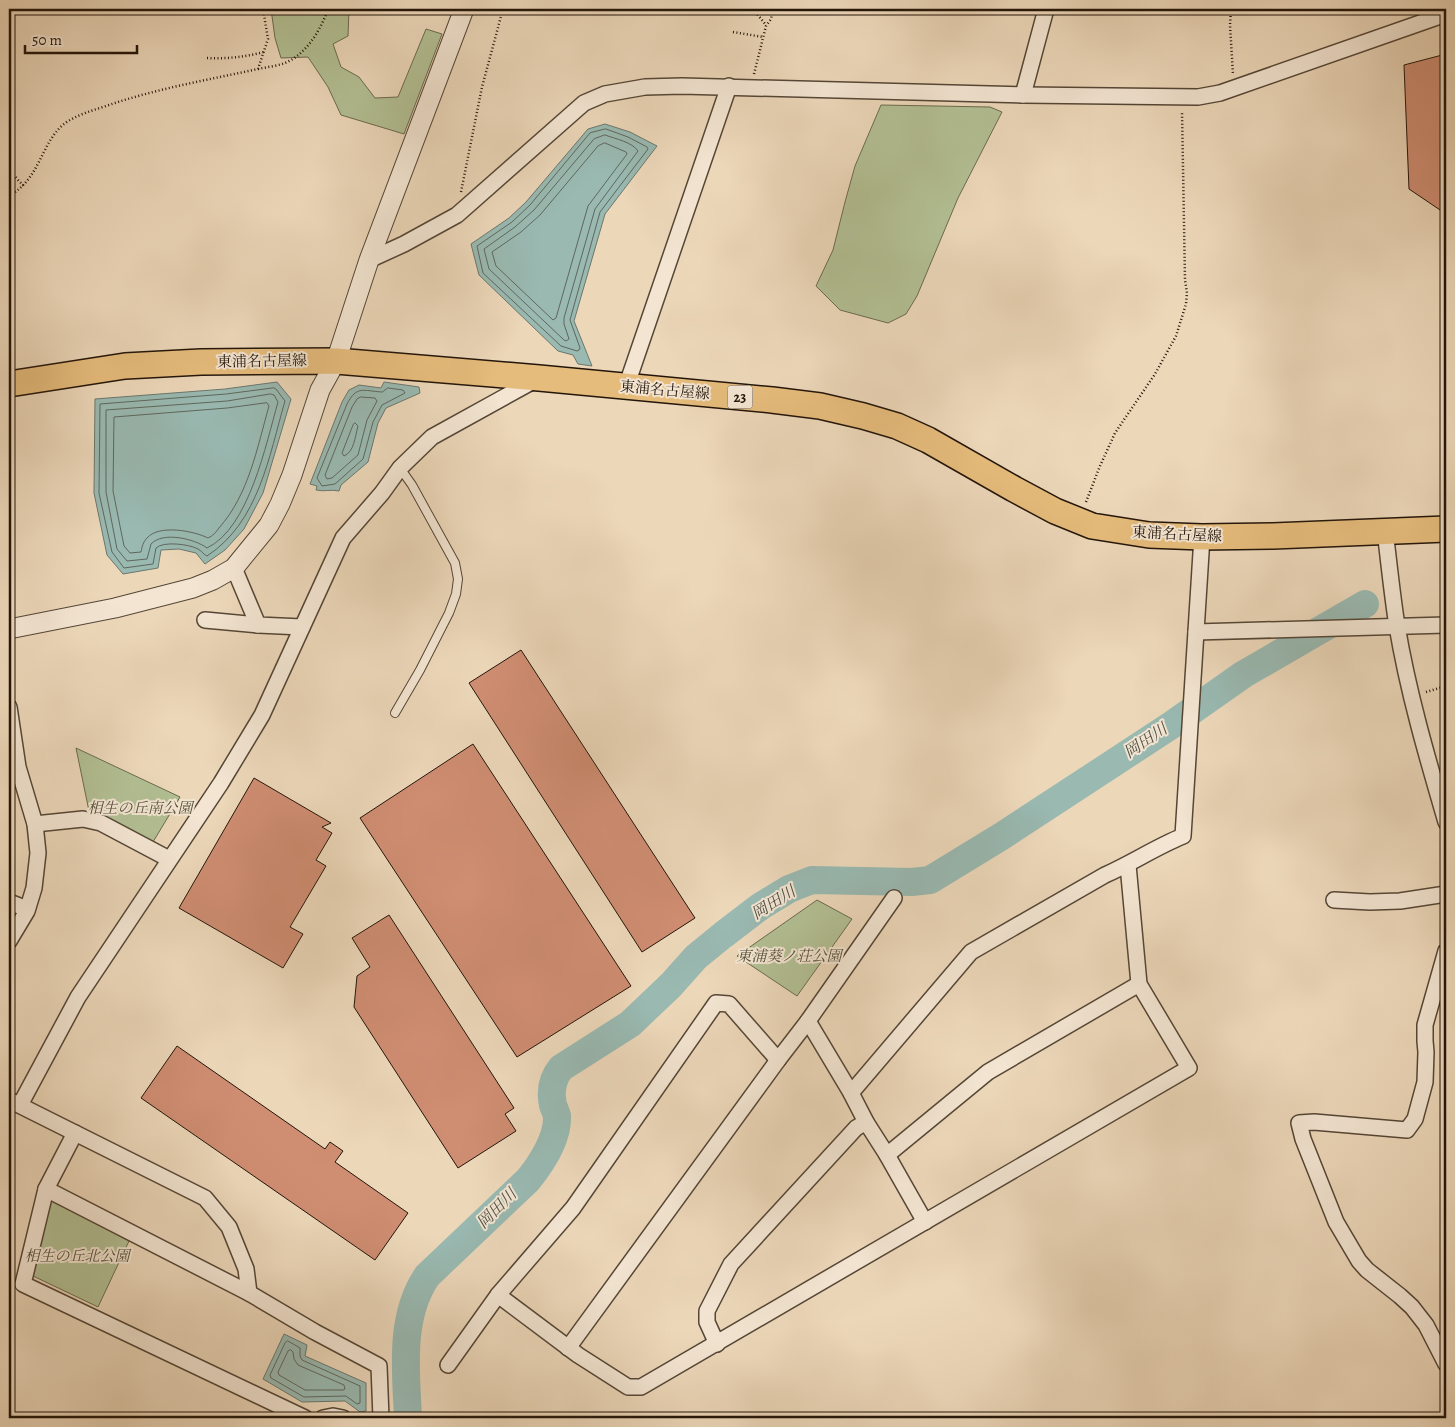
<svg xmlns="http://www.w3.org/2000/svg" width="1455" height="1427" viewBox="0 0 1455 1427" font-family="Alegreya,'Noto Serif JP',serif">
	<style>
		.green { fill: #b2bf93; stroke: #6a6a4e }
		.water { fill: #99b9b1; stroke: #6a776e }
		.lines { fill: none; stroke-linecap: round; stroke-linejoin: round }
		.shore { stroke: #5e675e; stroke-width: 1 }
		.river { stroke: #99b9b1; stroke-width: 28 }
		.building { fill: #cf8d72; stroke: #23150a }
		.service-casing { stroke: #554636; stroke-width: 10 }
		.minor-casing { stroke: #554636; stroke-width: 18 }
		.tertiary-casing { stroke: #554636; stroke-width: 21 }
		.primary-casing { stroke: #23150a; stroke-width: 28 }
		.path { stroke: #23150a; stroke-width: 2.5; stroke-dasharray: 1 2.5; stroke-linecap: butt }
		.service { stroke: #f3e5d2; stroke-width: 8 }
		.minor { stroke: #f3e5d2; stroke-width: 15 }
		.tertiary { stroke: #f3e5d2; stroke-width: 19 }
		.primary { stroke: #e6bc7c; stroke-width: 25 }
		.labels { text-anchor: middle; stroke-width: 4; stroke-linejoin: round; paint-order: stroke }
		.shield { fill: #f3e5d2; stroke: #615346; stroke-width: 1 }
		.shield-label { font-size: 14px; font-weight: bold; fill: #23150a }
		.street-label { font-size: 15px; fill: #23150a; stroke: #f3e5d2 }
		.park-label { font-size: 15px; font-style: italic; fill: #55503a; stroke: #f3e5d2 }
		.water-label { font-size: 16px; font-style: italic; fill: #4c4e44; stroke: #f3e5d2 }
	</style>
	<rect width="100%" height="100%" fill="#ecd7b9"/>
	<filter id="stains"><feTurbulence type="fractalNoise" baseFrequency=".004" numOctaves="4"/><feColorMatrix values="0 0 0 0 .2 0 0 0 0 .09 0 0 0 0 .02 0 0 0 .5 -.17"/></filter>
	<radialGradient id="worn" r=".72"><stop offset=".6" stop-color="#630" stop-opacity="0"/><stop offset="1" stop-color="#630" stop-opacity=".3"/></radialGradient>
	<g class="green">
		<path d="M271 9H349L348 36 333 44 341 67 359 77 375 98 398 97 426 29 442 34 404 134 341 115 328 87 308 57 281 58 275 38Z"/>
		<path d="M881 105 990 107 1002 112 958 198 917 296 906 314 888 323 840 310 816 286 833 250 845 202 855 166Z"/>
		<path d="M76 748 180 797 150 847 104 816 89 811Z"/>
		<path d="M817 900 852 919 797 996 737 956Z"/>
		<path d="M54 1200 129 1241 98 1307 31 1275 48 1202Z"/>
	</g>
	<g class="water">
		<path d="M605 124 630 132 657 146 605 214 574 321 592 366 578 364 573 355 558 351 479 275 471 244 509 218 526 202 588 129Z"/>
		<path d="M277 382 291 399 263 493 244 529 225 550 205 564 196 553 179 549 161 550 158 568 123 574 107 555 94 493 95 399 225 389Z"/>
		<path d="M384 382 419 387 420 393 386 408 378 423 368 462 341 485 339 491C331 489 325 492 316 490L317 486 310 484 342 402 349 390 359 385 381 388Z"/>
		<path d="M284 1334 307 1345 305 1356 366 1383V1411L360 1412 345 1401 302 1402 263 1379Z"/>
	</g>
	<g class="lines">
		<g class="shore">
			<path d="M606 129 628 137 647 147 648 149 600 212 570 320 580 348 579 350 577 351 561 346 483 273 477 246 512 222 530 205 590 133Z"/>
			<path d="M605 135C616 139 632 142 638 151L595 209 564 318V324L569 339 566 341 564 340 489 269 484 249 515 227 534 210 594 139Z"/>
			<path d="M605 143 626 152 627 154 588 206 556 318 553 320 496 266 492 252 521 232 540 215 598 146Z"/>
			<path d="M274 388 276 389 285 401C269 456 259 522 207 556 204 555 202 551 198 549 189 544 163 541 156 548L153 564 124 568 112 552 99 493 100 404 226 394Z"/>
			<path d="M388 388 403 390 405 393 382 405 373 422 363 459 335 484 322 486 317 478 347 404C357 385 363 391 382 392Z"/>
			<path d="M271 394 274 395 278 402C266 444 249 528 207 548 195 539 163 531 151 544L147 559 127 561 117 549 106 492V410L227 401Z"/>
			<path d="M361 397 375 398 377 401 367 420 358 455 332 478 327 479 325 475 352 407 357 399Z"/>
			<path d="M267 403 269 406C257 448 249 494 219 528 216 532 213 536 208 538 194 531 159 524 147 538 143 542 142 547 141 552L130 553 124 546 113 491 114 417 227 408Z"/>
			<path d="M355 423 358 426C355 437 354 452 344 456L342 453 353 425Z"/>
			<path d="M288 1341 300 1348V1356L302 1360 360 1386V1403L357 1404 346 1396 304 1397 271 1378 270 1375 285 1343Z"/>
			<path d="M291 1350 293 1352 294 1359 298 1365 344 1385 345 1389 343 1390H305L279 1375 278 1372 288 1351Z"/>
		</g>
		<path class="river" d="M408 1418C406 1372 399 1317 427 1276L528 1180C541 1164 558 1138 557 1116 556 1112 554 1108 553 1105 550 1091 552 1079 561 1068L630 1024 671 985 696 957 723 935 761 906 789 889 812 880 912 882 930 880 1002 836 1170 726 1244 674 1365 604"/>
	</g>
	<g class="building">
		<path d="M1446 54V214L1409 189 1404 65Z"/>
		<path d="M521 650 695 918 642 952 469 683Z"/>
		<path d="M473 744 631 986 517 1057 360 818Z"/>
		<path d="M254 778 331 823 322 827 332 833 316 860 326 866 290 927 303 934 283 968 179 908Z"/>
		<path d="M389 915 514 1108 505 1114 516 1131 458 1168 354 1007 357 976 370 967 352 938Z"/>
		<path d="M177 1046 325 1149 330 1142 343 1151 335 1162 408 1213 375 1260 141 1098Z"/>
	</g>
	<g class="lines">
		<g class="service-casing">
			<path id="service" d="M395 713 420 670 449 613 456 594 458 579 455 563 412 485 400 468"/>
		</g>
		<g class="minor-casing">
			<g id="minor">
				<path d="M1023 95 1046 9"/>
				<path d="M369 260 404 244 457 215 584 103 605 94 645 87 682 86 1023 95 1198 97 1220 93 1446 14"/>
				<path d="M626 387 729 86"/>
				<path d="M1385 531C1389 563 1392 594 1397 626 1408 692 1427 757 1446 822"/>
				<path d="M234 568 258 625 302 627"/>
				<path d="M205 620 258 625"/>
				<path d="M1196 632 1446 625"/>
				<path d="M9 707 18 767 35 824 38 853 34 888 27 911 9 941"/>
				<path d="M35 824 83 819 101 823 169 859"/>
				<path d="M1334 900 1370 902 1400 901 1446 894"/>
				<path d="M9 902 27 909"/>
				<path d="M1446 951 1425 1025V1041L1426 1052 1425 1082 1415 1119 1407 1130 1314 1122 1299 1123 1303 1139 1336 1222 1359 1261 1367 1270 1400 1296 1412 1307 1426 1325 1446 1364"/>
				<path d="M808 1021 851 1093 866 1122 887 1155 925 1222"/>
				<path d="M778 1060 729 1004 716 1003 573 1208 498 1295 578 1355 628 1387H641L1189 1068 1139 984 1128 865"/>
				<path d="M851 1093 971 952 1105 875C1132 863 1156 847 1183 836L1202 537"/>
				<path d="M9 1100 205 1198 229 1227 246 1269 249 1293 315 1332 379 1366 381 1418"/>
				<path d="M20 1105 78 997 221 783 262 715 343 538 382 493 400 468 432 437 537 379"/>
				<path d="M75 1133 46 1189 23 1284 305 1418"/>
				<path d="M887 1155 988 1072 1139 984"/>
				<path d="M46 1189 249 1293"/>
				<path d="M717 1344 707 1322V1311L731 1264 856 1128 866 1122"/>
				<path d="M568 1348 778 1060 808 1021 894 898"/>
				<path d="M448 1365 498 1295"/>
				<path d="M323 1418 333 1416 343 1418"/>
			</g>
		</g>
		<g class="tertiary-casing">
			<path id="tertiary" d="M9 629 115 608 193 588 213 580 234 568 269 525 280 504 292 475 320 390 336 361 369 260 464 9"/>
		</g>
		<g class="primary-casing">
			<path id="primary" d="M9 384 125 366 201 362 336 361 539 378 772 400 820 406 863 416 897 426 928 440 1014 489 1055 511 1092 526 1149 535 1202 537 1273 536 1446 529"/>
		</g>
		<g class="path">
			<path d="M753 9 766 25"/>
			<path d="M1231 9 1230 25 1233 75"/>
			<path d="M733 32 763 37"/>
			<path d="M207 58C226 59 245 57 264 52"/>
			<path d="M258 69C267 67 277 66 285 63 307 54 321 29 328 9"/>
			<path d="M754 74 766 26 771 19 773 9"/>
			<path d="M9 169 18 180 24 186"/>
			<path d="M461 192 482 87 503 9"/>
			<path d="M9 196C41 178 40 144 64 124 76 115 91 111 106 106 155 89 207 80 258 69L268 39 263 9"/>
			<path d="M1086 502 1100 466 1115 433 1155 374 1176 336 1186 304 1187 293 1185 280 1182 111"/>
			<path d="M1426 692 1446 686"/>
		</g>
		<use href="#service" class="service"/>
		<use href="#minor" class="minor"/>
		<use href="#tertiary" class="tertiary"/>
		<use href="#primary" class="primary"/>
	</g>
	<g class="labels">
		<rect class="shield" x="727.5" y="385.5" width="25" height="23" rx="4"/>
		<g class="shield-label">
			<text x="740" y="402">23</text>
		</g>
		<g class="street-label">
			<text transform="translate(262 361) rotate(-1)" y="5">東浦名古屋線</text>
			<text transform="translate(665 390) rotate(5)" y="5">東浦名古屋線</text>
			<text transform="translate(1177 534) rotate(3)" y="5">東浦名古屋線</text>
		</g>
		<g class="park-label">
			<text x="140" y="813">相生の丘南公園</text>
			<text x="789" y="961">東浦葵ノ荘公園</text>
			<text x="77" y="1261">相生の丘北公園</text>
		</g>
		<g class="water-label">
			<text transform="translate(1145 740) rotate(-34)" y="6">岡田川</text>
			<text transform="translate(773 902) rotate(-32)" y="6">岡田川</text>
			<text transform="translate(496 1208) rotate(-45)" y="6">岡田川</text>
		</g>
	</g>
	<rect width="1455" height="1427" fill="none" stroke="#ecd7b9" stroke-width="30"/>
	<rect x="10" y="10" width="1435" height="1407" fill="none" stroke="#23150a" stroke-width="2.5"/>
	<rect x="15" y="15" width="1425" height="1397" fill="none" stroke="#23150a"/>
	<path d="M25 45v8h112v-8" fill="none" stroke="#23150a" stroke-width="2.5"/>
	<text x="32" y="45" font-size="15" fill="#23150a" stroke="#f3e5d2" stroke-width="4" paint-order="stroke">50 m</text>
	<rect width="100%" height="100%" filter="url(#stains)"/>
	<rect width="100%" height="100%" fill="url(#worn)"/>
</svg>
